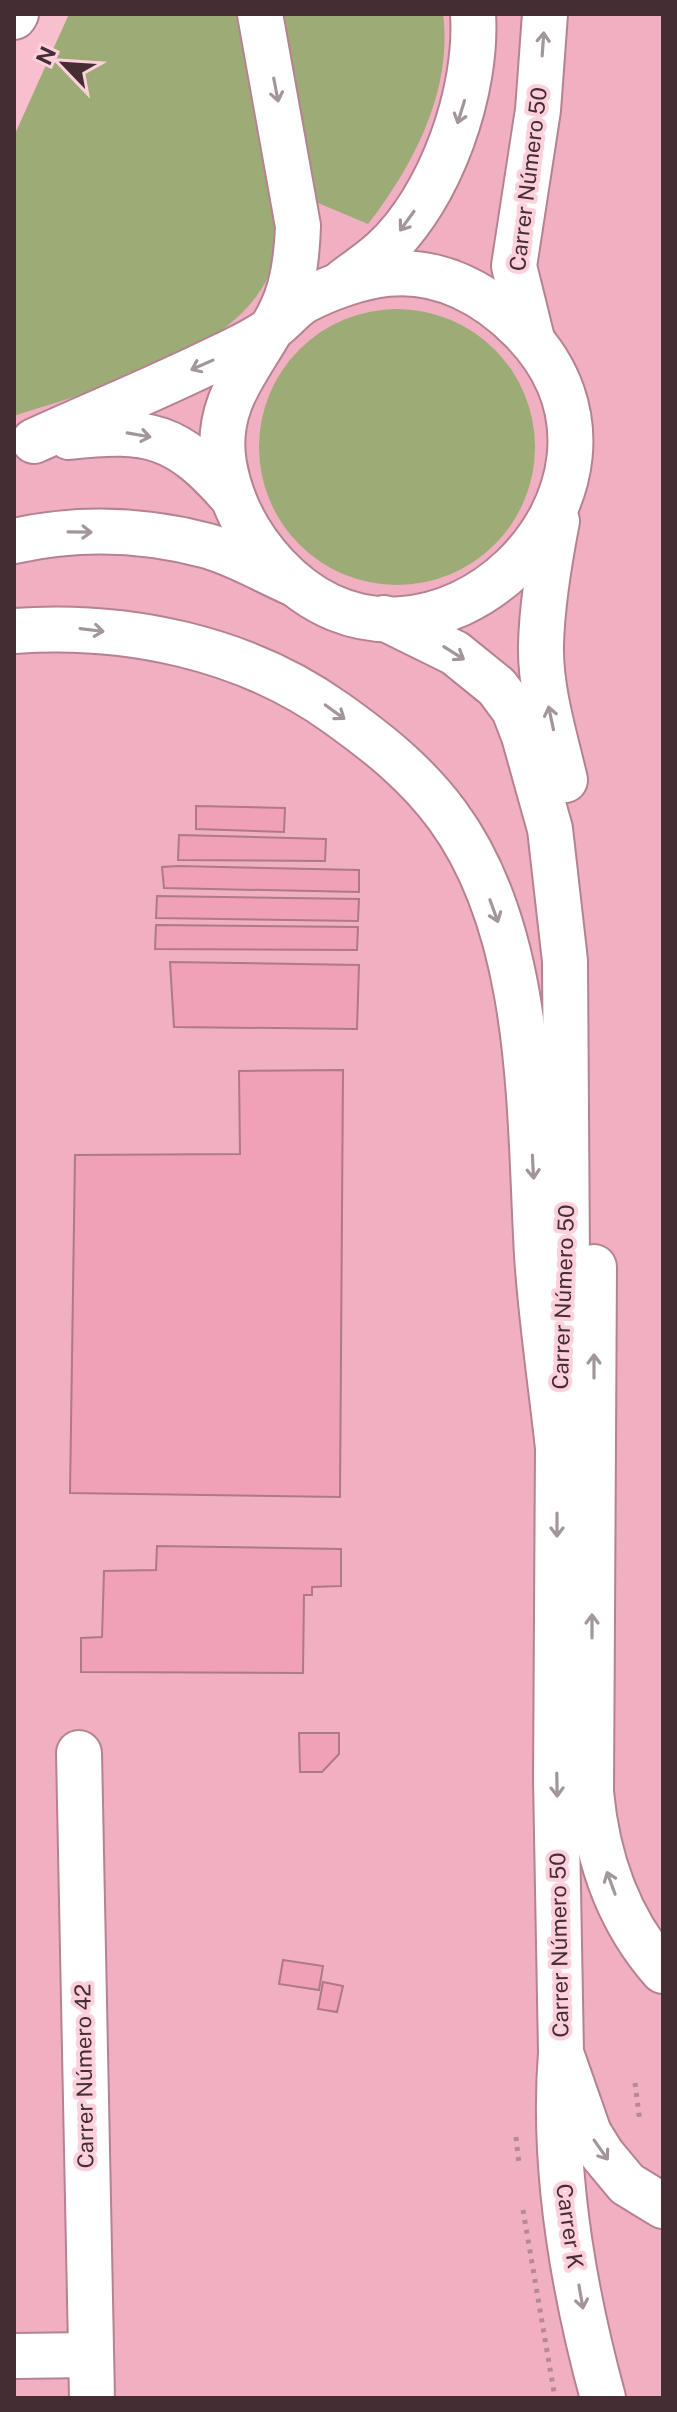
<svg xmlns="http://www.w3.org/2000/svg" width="677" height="2412" viewBox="0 0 677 2412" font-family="'Public Sans',sans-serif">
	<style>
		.built { fill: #f0b0c2 }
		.green { fill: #9dab76 }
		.building { fill: #f0a0b7; stroke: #ae7988; stroke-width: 2 }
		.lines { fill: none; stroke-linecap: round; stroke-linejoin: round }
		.minor-casing { stroke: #b68291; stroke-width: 48 }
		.major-casing { stroke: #b68291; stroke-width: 48 }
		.highway-casing { stroke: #b68291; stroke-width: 48 }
		.path { stroke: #b58995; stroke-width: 5; stroke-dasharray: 4 6; stroke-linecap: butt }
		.minor { stroke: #fff; stroke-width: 44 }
		.major { stroke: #fff; stroke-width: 44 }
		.highway { stroke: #fff; stroke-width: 44 }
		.oneway { stroke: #a2969a }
		.labels { text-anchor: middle; stroke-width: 8; stroke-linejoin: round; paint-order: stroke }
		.street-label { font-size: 22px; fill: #442e34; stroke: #fed0dc }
	</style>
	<rect width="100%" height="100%" fill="#f8bfcf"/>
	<path class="built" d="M87 14H663V2398H14V169Z"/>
	<g class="green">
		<path d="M69 14H240C252 74 265 133 272 193 274 208 279 226 278 241 268 350 99 388 14 416V136Z"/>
		<path d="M278 14H443C453 90 413 166 368 224L311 200Z"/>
		<circle cx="397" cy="447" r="138"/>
	</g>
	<g class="building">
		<path d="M196 806 285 808 284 832 196 829Z"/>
		<path d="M179 835 326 839 325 861 178 860Z"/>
		<path d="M178 866 359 870V892L164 888 162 867Z"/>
		<path d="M157 896 359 899 358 921 156 918Z"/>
		<path d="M156 925 358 927 357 950 155 949Z"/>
		<path d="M170 962 359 965 357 1029 174 1027Z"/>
		<path d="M343 1070 340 1497 70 1493 75 1155 240 1154 239 1071Z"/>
		<path d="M157 1546 341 1549V1586L312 1587V1595H304L303 1673 81 1672V1638L102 1637 104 1571 156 1570Z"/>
		<path d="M299 1733H339V1754L322 1772H300Z"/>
		<path d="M283 1960 323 1966 319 1990 279 1984Z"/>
		<path d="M323 1982 343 1986 337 2012 318 2009Z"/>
	</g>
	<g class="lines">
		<g class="minor-casing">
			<g id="minor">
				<path d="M344 281C357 271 371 262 383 251 441 198 478 90 473 14"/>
				<path d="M532 339 514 266 538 110 545 14"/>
				<path d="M69 437C150 428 178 435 232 497"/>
				<path d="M34 441C96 413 159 387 220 357 237 349 256 340 271 329 283 321 292 308 304 301 328 288 360 277 387 274 440 268 488 295 523 331 675 488 426 727 276 566 248 536 231 504 224 464 213 399 256 363 281 311 294 285 297 255 298 226L260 14"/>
				<path d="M557 521C549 562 542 603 541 645 540 690 555 737 565 780"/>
				<path d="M384 618 455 653 497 687 514 710 524 736 550 829 565 961 567 1260 558 1448 556 1779 561 2053 589 2133 602 2154 627 2184 663 2206"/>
				<path d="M594 1267 591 1792C597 1858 618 1920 663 1971"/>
				<path d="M79 1753 92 2398"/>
				<path d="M14 2356 91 2355"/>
			</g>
		</g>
		<g class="major-casing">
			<path id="major" d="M561 2053C552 2166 573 2288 603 2398"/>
		</g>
		<g class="highway-casing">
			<g id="highway">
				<path d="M14 17 16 14"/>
				<path d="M14 541C78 527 144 529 208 546 236 554 265 571 292 583"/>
				<path d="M14 631C126 623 244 647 336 713 378 743 416 773 447 815 535 934 529 1114 537 1255 541 1319 551 1383 558 1448"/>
			</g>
		</g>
		<g class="path">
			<path d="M635 2083 640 2122"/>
			<path d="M516 2137 519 2164"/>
			<path d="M523 2210 555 2398"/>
		</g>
		<use href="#minor" class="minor"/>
		<use href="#major" class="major"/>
		<use href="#highway" class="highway"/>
	</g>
	<defs><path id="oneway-shaft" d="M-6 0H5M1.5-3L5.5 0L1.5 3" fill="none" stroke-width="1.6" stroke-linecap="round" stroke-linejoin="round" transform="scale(2)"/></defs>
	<g class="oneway">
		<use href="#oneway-shaft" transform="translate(543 44) rotate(-86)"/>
		<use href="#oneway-shaft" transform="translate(276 90) rotate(79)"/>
		<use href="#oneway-shaft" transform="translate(461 112) rotate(107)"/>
		<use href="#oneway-shaft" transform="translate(407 221) rotate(126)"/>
		<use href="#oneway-shaft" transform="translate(202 365) rotate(156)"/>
		<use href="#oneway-shaft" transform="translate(139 435) rotate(10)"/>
		<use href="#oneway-shaft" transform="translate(80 532) rotate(1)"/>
		<use href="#oneway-shaft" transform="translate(92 630) rotate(7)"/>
		<use href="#oneway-shaft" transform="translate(454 653) rotate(32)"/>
		<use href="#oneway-shaft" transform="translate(335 712) rotate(36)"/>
		<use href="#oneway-shaft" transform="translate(551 718) rotate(-102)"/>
		<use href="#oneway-shaft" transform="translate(494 911) rotate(70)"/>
		<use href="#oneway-shaft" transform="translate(533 1167) rotate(87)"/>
		<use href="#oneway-shaft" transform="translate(594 1366) rotate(-90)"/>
		<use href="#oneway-shaft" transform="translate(557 1525) rotate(90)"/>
		<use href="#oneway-shaft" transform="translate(592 1626) rotate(-90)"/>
		<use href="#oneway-shaft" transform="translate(557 1785) rotate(89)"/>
		<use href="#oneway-shaft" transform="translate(611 1883) rotate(-110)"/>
		<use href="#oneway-shaft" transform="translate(601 2150) rotate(55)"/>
		<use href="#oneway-shaft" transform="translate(581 2297) rotate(80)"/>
	</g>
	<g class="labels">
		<g class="street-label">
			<text transform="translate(528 179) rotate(-83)" y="8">Carrer Número 50</text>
			<text transform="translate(563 1297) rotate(-88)" y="8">Carrer Número 50</text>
			<text transform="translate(559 1945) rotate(-91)" y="8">Carrer Número 50</text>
			<text transform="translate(84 2076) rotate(-91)" y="8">Carrer Número 42</text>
			<text transform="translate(570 2226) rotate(82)" y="8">Carrer K</text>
		</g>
	</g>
	<rect width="677" height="2412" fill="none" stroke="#442e34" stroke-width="32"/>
	<g transform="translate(64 64) rotate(295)" stroke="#fed0dc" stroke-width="6" paint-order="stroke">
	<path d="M0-6L14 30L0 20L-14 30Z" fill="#442e34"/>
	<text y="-12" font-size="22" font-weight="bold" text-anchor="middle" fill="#442e34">N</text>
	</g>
</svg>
